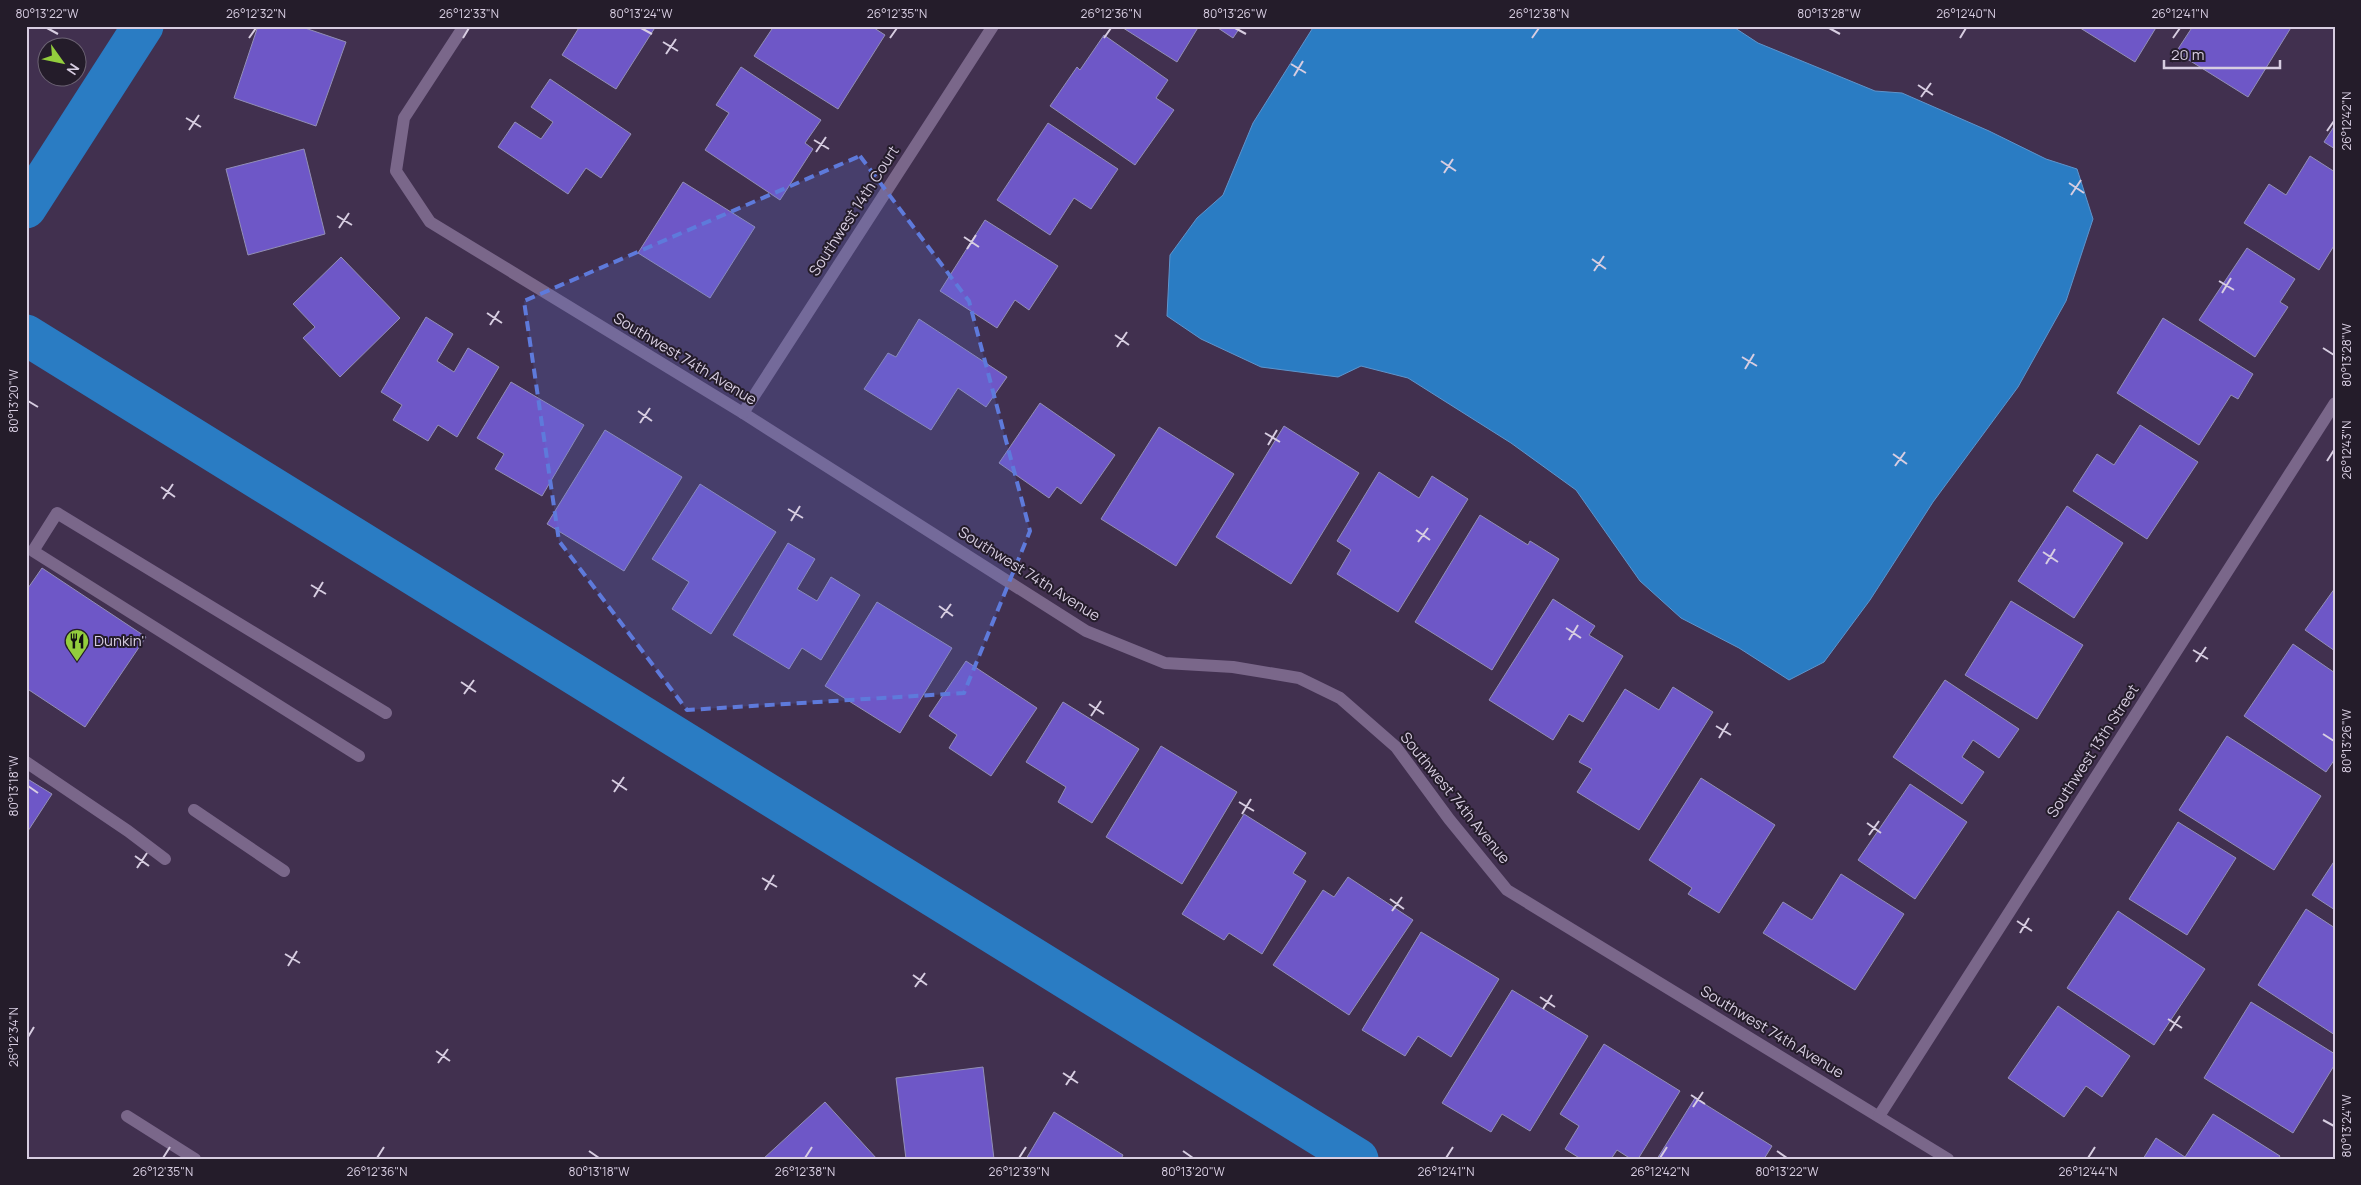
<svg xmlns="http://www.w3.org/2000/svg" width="2361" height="1185" viewBox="0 0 2361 1185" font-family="Manrope,sans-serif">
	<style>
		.water { fill: #2a7cc3; stroke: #5e94cc }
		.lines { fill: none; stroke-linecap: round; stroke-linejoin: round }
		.canal { stroke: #2a7cc3; stroke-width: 41 }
		.building { fill: #6e57c7; stroke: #938fb6 }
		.service { stroke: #7a678a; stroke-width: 12 }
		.minor { stroke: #7a678a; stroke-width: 12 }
		.marked { fill: #5e7adb; fill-opacity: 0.2; stroke: #5e7adb; stroke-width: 4; stroke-dasharray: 10 6; stroke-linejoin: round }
		.ticks { fill: none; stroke: #d7cde1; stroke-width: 2 }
		.labels { text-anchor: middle; stroke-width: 4; stroke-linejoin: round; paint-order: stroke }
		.street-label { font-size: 15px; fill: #d7cde1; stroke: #241c2a }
		.poi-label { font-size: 15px; fill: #d7cde1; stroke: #241c2a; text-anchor: start }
		.neatline { fill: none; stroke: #d7cde1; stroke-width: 2 }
		.ticks-label { font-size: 12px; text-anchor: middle; fill: #d7cde1 }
	</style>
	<rect width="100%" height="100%" fill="#41304f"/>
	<path class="water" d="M1314 26H1732L1758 43 1875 91 1902 93 1989 131 2046 159 2077 169 2093 219 2066 301 2018 387 1933 502 1870 600 1824 662 1789 680 1739 648 1681 618 1640 581 1576 490 1511 443 1408 378 1361 366 1338 377 1261 367 1201 339 1167 316 1170 255 1197 218 1223 195 1253 123Z"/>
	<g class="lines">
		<g class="canal">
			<path d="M26 208 143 26"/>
			<path d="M26 335 1358 1159"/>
		</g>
	</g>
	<g class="building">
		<path d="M258 26H299L346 42 316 126 234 98Z"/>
		<path d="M580 26H656L616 89 562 55Z"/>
		<path d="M774 26H871L885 35 838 109 754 56Z"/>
		<path d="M1120 26H1199L1177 62Z"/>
		<path d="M1215 26H1241L1233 38Z"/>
		<path d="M2077 26H2157L2135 62Z"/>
		<path d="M2193 26H2292L2248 97 2176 52Z"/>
		<path d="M1104 35 1168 80 1156 98 1174 110 1135 165 1050 106 1077 67 1080 70Z"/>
		<path d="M741 67 821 120 805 143 813 149 780 200 705 150 729 113 716 105Z"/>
		<path d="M550 79 631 134 601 178 586 168 568 194 498 147 515 122 541 139 553 122 531 107Z"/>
		<path d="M1048 123 1118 169 1091 209 1074 198 1050 235 997 200Z"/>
		<path d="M2335 125V149L2324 142Z"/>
		<path d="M304 149 325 234 248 255 226 169Z"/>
		<path d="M2310 156 2335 172V244L2319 270 2244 223 2269 184 2286 195Z"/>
		<path d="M683 182 755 227 710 298 638 253Z"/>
		<path d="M985 220 1058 266 1029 310 1015 300 997 328 940 291Z"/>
		<path d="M2247 248 2295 279 2280 302 2288 307 2255 357 2199 320Z"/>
		<path d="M341 257 400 318 340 377 303 338 315 327 293 304Z"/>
		<path d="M426 317 453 334 437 361 454 372 468 348 499 367 457 437 438 425 428 441 393 420 402 405 381 392Z"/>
		<path d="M2163 318 2253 374 2238 399 2231 395 2199 445 2117 393Z"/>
		<path d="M919 319 1007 377 986 407 958 388 931 430 864 389 888 353 896 357Z"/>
		<path d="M511 382 584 425 542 496 495 469 504 454 477 438Z"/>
		<path d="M1040 403 1115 455 1081 504 1057 487 1049 498 999 463Z"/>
		<path d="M2140 425 2198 462 2147 539 2073 491 2097 454 2114 465Z"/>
		<path d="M1284 426 1359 473 1291 584 1216 537Z"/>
		<path d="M1159 427 1234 474 1176 566 1101 519Z"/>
		<path d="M605 430 682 477 624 571 547 524Z"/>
		<path d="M1379 472 1419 498 1432 476 1468 499 1398 612 1337 574 1351 550 1337 541Z"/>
		<path d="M700 484 776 532 711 634 672 609 689 582 652 559Z"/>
		<path d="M2067 506 2123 543 2074 618 2018 581Z"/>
		<path d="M1480 515 1528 545 1530 541 1559 559 1492 670 1415 622Z"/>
		<path d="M788 543 815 559 797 589 817 601 831 577 860 595 821 660 802 648 789 669 733 635Z"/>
		<path d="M42 568 146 637 85 727 26 688V591Z"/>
		<path d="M2335 588V651L2305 630Z"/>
		<path d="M1553 599 1595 626 1589 635 1623 656 1583 722 1569 714 1553 740 1489 700Z"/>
		<path d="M2011 601 2083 645 2037 719 1965 675Z"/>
		<path d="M877 602 952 648 900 733 825 686Z"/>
		<path d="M2293 644 2335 673V759L2326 772 2244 716Z"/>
		<path d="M966 661 1037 708 991 776 949 748 957 735 929 716Z"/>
		<path d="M1945 680 2019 729 1999 758 1973 740 1962 757 1984 772 1962 804 1893 757Z"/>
		<path d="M1673 687 1713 712 1639 830 1577 792 1592 769 1579 762 1625 689 1659 710Z"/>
		<path d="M1063 702 1139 749 1092 823 1058 802 1066 787 1026 762Z"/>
		<path d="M2227 736 2321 796 2274 870 2179 810Z"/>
		<path d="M1161 746 1237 792 1182 884 1106 837Z"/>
		<path d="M26 778 52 794 26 834Z"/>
		<path d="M1701 778 1775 825 1719 913 1688 894 1692 888 1649 860Z"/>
		<path d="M1910 784 1967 822 1915 899 1858 860Z"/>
		<path d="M1244 814 1306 853 1293 873 1306 881 1262 954 1229 933 1224 940 1182 914Z"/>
		<path d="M2178 822 2236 858 2187 935 2129 899Z"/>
		<path d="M2335 860V910L2312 895Z"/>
		<path d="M1841 874 1904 914 1855 990 1763 933 1783 902 1812 920Z"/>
		<path d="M1348 877 1413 920 1349 1015 1273 965 1323 890 1334 897Z"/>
		<path d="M2306 909 2335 928V1035L2258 985Z"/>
		<path d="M2118 911 2205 969 2154 1045 2067 988Z"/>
		<path d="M1421 932 1499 979 1451 1057 1418 1036 1405 1056 1362 1030Z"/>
		<path d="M1512 990 1588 1036 1530 1131 1502 1114 1491 1132 1442 1103Z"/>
		<path d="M2251 1002 2335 1054V1064L2293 1133 2204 1078Z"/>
		<path d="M2058 1006 2130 1056 2102 1097 2086 1086 2064 1117 2008 1078Z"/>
		<path d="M1604 1044 1680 1091 1638 1159H1631L1617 1150 1611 1159H1581L1565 1149 1579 1126 1560 1114Z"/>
		<path d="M983 1067 994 1159H906L896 1078Z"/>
		<path d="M1695 1098 1772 1146 1764 1159H1657Z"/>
		<path d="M825 1102 877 1159H763Z"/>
		<path d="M1054 1112 1123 1155 1121 1159H1026Z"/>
		<path d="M2213 1114 2280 1156 2278 1159H2143L2156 1138 2185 1157Z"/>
	</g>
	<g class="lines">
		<g class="service">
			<path d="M359 756 33 551 57 513 386 713"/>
			<path d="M26 762 128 831 165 859"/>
			<path d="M194 810 284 871"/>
			<path d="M127 1116 195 1159"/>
		</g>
		<g class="minor">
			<path d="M464 26 404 118 396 171 430 222 743 413 1086 631 1165 663 1233 667 1299 678 1340 698 1396 747 1449 819 1507 890 1948 1159"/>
			<path d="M743 413 993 26"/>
			<path d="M1879 1116 2335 403"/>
		</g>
	</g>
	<path class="marked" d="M860 156 969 301 1030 531 964 693 687 710 559 541 524 301Z"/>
	<path class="ticks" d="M47 28 58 34M641 28 652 34M1235 28 1246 34M1829 28 1840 34M249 38 256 28M463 38 469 28M890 38 897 28M1104 38 1111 28M1532 38 1539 28M1960 38 1966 28M2173 38 2180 28M663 42 678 51M666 54 676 39M1291 64 1306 73M1294 76 1303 61M1918 85 1933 95M1921 97 1931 83M186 118 201 127M189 130 199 115M2327 131 2334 121M814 140 829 149M816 152 826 137M1441 161 1456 171M1444 173 1453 159M2069 183 2084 193M2071 195 2081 180M337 216 352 225M339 228 349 213M964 237 979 247M967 249 976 235M1592 259 1606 269M1594 271 1604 256M2219 281 2234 290M2222 293 2231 278M487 313 502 323M490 325 499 311M1115 335 1129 345M1117 347 1127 332M2323 348 2334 355M1742 357 1757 366M1745 369 1754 354M28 401 38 407M638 411 652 421M640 423 650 408M1265 433 1280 442M1268 445 1277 430M1893 454 1907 464M2327 461 2334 450M1895 466 1905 452M161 487 175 497M163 499 173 484M788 509 803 518M791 521 800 506M1416 530 1430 540M1418 542 1428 528M2043 552 2058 562M2046 564 2055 549M311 585 326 594M314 597 323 582M939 606 953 616M941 618 951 604M1566 628 1581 638M1569 640 1578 625M2193 650 2208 659M2196 662 2206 647M461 682 476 692M464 694 474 680M1089 704 1104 714M1091 716 1101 701M1716 726 1731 735M2323 734 2334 741M1719 738 1728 723M612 780 627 790M28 786 38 793M614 792 624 777M1239 802 1254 811M1242 814 1251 799M1867 823 1881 833M1869 835 1879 821M135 856 149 866M137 868 147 853M762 878 777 887M765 890 774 875M1390 899 1404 909M1392 911 1402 897M2017 921 2032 931M2020 933 2029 918M285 954 300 963M288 966 297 951M913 975 927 985M915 987 925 973M1540 997 1555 1007M1543 1009 1552 995M2168 1019 2182 1028M2170 1031 2180 1016M28 1037 34 1027M436 1051 450 1061M438 1063 448 1049M1063 1073 1078 1083M1066 1085 1075 1071M1691 1095 1705 1104M1693 1107 1703 1092M2323 1120 2334 1126M589 1151 599 1158M1183 1151 1193 1158M1777 1151 1787 1158M163 1158 170 1147M377 1158 384 1147M805 1158 812 1147M1019 1158 1026 1147M1446 1158 1453 1147M1660 1158 1667 1147M2088 1158 2095 1147"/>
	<defs>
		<g id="restaurant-pin" transform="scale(1.25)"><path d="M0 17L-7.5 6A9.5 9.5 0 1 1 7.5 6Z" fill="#93cd3d" stroke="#241c2a"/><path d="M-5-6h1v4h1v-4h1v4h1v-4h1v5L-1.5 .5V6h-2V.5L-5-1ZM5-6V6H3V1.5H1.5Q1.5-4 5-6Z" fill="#111"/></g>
	</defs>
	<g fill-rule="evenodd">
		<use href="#restaurant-pin" x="77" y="641"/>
	</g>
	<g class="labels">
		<g class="street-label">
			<text transform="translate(854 211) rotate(-57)" y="5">Southwest 14th Court</text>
			<text transform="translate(685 359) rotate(31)" y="5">Southwest 74th Avenue</text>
			<text transform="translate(1029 574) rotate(32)" y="5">Southwest 74th Avenue</text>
			<text transform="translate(2093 751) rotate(-57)" y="5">Southwest 13th Street</text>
			<text transform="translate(1455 798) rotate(51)" y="5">Southwest 74th Avenue</text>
			<text transform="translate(1772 1032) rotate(31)" y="5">Southwest 74th Avenue</text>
		</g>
		<g class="poi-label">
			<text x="94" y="646">Dunkin'</text>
		</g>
	</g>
	<rect width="2361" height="1185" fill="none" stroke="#241c2a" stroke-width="55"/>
	<g transform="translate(62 62) rotate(123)"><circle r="24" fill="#241c2a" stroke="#6c6373"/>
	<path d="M0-4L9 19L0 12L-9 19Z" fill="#93cd3d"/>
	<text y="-8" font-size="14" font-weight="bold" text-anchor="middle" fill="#d7cde1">N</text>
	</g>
	<path d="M2164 60v8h116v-8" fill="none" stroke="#d7cde1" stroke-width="2.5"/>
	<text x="2171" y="60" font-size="15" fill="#d7cde1" stroke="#241c2a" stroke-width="4" paint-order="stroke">20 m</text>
	<rect x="28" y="28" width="2306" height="1130" class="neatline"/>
	<g class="ticks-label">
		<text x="47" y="18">80°13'22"W</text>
		<text x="256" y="18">26°12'32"N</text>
		<text x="469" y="18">26°12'33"N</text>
		<text x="641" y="18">80°13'24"W</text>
		<text x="897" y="18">26°12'35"N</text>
		<text x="1111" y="18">26°12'36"N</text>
		<text x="1235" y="18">80°13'26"W</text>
		<text x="1539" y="18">26°12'38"N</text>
		<text x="1829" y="18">80°13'28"W</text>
		<text x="1966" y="18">26°12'40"N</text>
		<text x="2180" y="18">26°12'41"N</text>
		<text transform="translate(2347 121) rotate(-90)" y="4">26°12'42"N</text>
		<text transform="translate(2347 355) rotate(-90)" y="4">80°13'28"W</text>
		<text transform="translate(14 401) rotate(-90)" y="4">80°13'20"W</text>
		<text transform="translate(2347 450) rotate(-90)" y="4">26°12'43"N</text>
		<text transform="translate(2347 741) rotate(-90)" y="4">80°13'26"W</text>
		<text transform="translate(14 786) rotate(-90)" y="4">80°13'18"W</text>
		<text transform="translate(14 1037) rotate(-90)" y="4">26°12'34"N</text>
		<text transform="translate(2347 1126) rotate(-90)" y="4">80°13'24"W</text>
		<text x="163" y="1176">26°12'35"N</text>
		<text x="377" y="1176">26°12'36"N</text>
		<text x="599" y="1176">80°13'18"W</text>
		<text x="805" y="1176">26°12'38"N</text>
		<text x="1019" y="1176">26°12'39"N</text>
		<text x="1193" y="1176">80°13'20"W</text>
		<text x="1446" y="1176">26°12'41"N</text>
		<text x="1660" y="1176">26°12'42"N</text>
		<text x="1787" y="1176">80°13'22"W</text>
		<text x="2088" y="1176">26°12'44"N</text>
	</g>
</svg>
